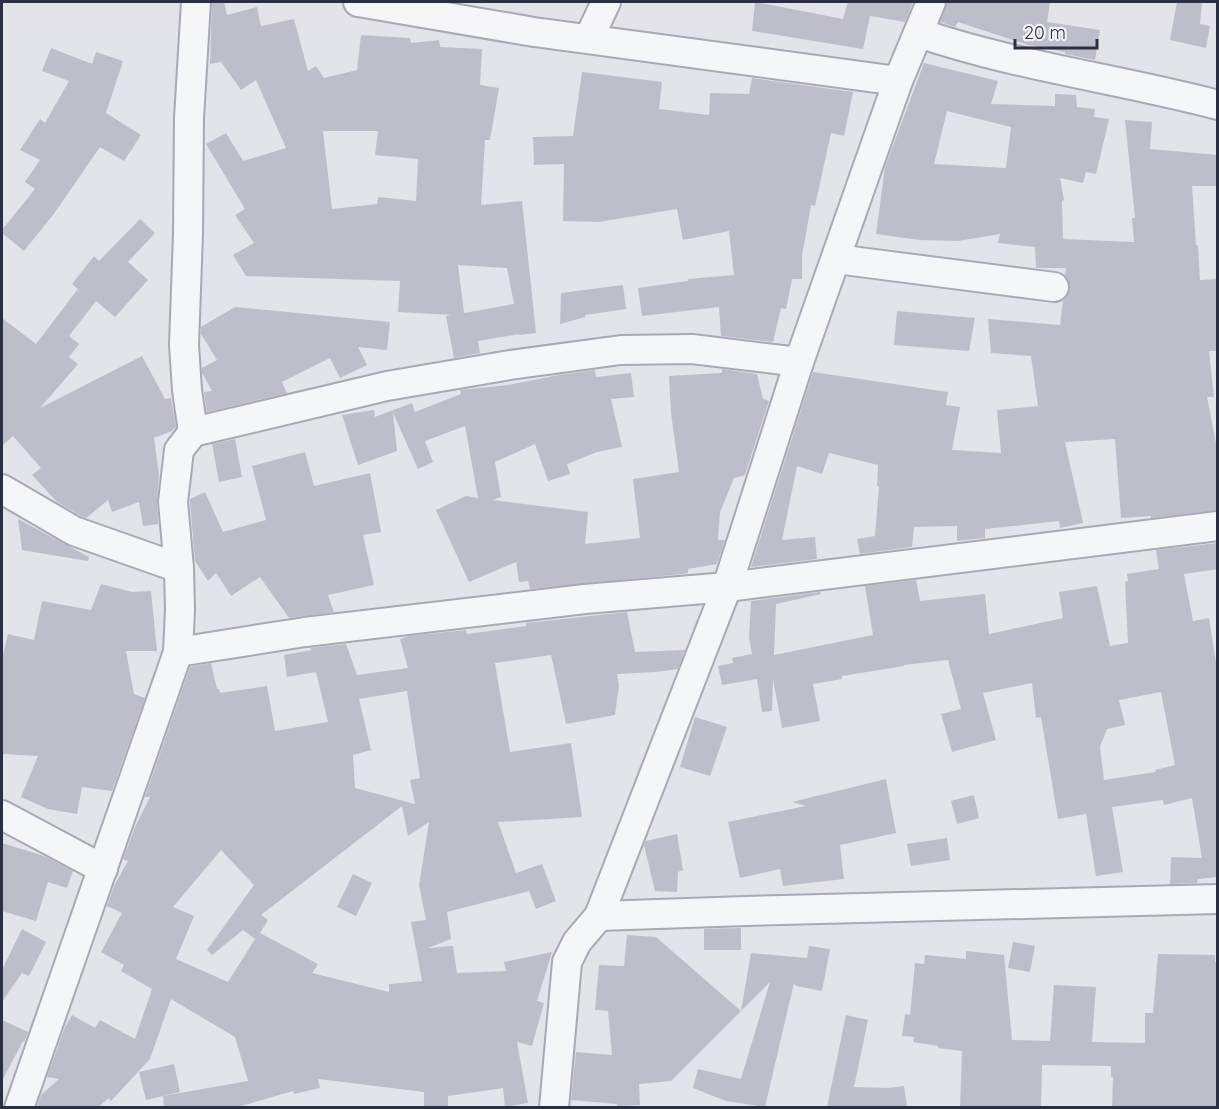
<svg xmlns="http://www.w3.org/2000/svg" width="1219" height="1109" viewBox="0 0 1219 1109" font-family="Quicksand,sans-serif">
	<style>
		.building { fill: #bcbfca; fill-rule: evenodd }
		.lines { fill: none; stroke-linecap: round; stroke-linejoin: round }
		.minor-casing { stroke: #a7aab4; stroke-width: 32 }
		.minor { stroke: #f5f6f8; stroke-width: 28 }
	</style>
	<rect width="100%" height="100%" fill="#e2e4ea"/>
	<g class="building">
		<path d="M212 2H224L227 15 257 7 261 26 294 19 308 71 316 66 324 78 357 70 361 35 410 38 411 43 439 40 440 47 482 49 480 85 499 88 490 140H485L481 205 522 201 536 333 519 335V334L478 341 480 353 454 358 446 316 452 315 398 312 400 281 246 276 233 255 254 243 235 215 245 209 206 144 226 133 243 161 286 148 256 80 241 90 221 62 210 64ZM323 131H378L375 155 418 159 416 201 378 197 377 204 332 209ZM458 265 507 268 514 304 464 313Z"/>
		<path d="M755 2 843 19 848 2H913L905 22 870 16 863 49 752 31Z"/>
		<path d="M947 2H1050L1047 22 1100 30 1095 60 1065 54V52L1028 45 958 22 955 27 940 22Z"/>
		<path d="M1177 2H1202L1200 24 1210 26 1206 48 1170 40Z"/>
		<path d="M51 48 92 64 96 52 123 61 106 113 141 135 124 161 100 147 53 215 24 251 2 233V230L35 189 25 182 40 160 20 150 40 119 45 123 69 81 42 71Z"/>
		<path d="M924 63 998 81 991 104 1055 106V94L1076 95 1077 107 1095 109 1094 117 1109 119 1096 174 1086 172 1083 183 1060 178 1064 200 1062 201 1063 239 1134 242 1132 218H1135L1125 120 1152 122 1150 149 1218 155V186H1192L1196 245H1198L1200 280 1218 279V351H1209L1214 397H1207L1218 453V510L1151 518V516L1121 518 1115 439 1065 442 1083 523 1060 528 1059 521 985 529V538L957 541V526L914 527 912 547 860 554 857 539 875 536 879 486H877L878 465 829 453 822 474 797 466 782 540 815 537 817 559 751 567 813 372 948 392 946 405 960 407 952 450 1001 453 997 410 1038 406 1031 356 991 353 988 319 1060 325 1063 301 1067 296 1070 289 1069 281 1065 275 1066 268H1036L1035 247 998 243 1000 234 958 241 920 240 876 234 885 167ZM947 111 1011 127 1006 168 934 164Z"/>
		<path d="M582 72 662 82 659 109 709 115 710 93 749 94 752 78 853 92 844 136 831 133 815 206 811 205 802 256V279H792L786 309 781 308 773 342 721 336 719 307 642 316 638 288 688 281V279L734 275 729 231 683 240 677 209 599 222 563 221 564 164 534 165 533 137 573 136Z"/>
		<path d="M140 219 155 233 128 262 148 280 115 317 96 301 69 336 79 344 69 357 78 364 40 408 142 356 165 399 171 398 176 427 172 431 154 438 159 475 157 500 158 524 143 526 139 502 112 512 108 500 86 518 81 516 57 502 32 475 41 468 13 436 2 446V318L36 344 78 289 72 284 94 256 99 261Z"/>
		<path d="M623 285 626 309 585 315V317L560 324 561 293Z"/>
		<path d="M235 307 390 322 387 350 358 347 367 365 340 378 330 358 282 382 287 393 207 412 204 392 212 391 202 373V368L217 360 201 334V327Z"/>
		<path d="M897 311 975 318 969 351 894 345Z"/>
		<path d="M722 369 757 374 763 399 769 401 745 475 734 478 720 512 718 540H725L717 564 688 569V573L683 574 530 589 528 581 519 582 516 562 469 582 436 510 466 496 478 498 465 426 425 441 433 462 418 469 393 413 397 451 358 465 342 415 374 410 375 417 412 403 415 412 456 396 461 394 460 390 508 385 559 375 595 370 596 377 631 373 634 397 611 399 622 447 597 452 567 464 570 474 548 481 535 444 495 462 501 497 493 500 588 512 585 544 640 538 633 479 679 472 671 413 669 376 722 373Z"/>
		<path d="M235 439 242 477 219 482 212 444Z"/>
		<path d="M305 452 314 486 370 473 381 532 363 535 374 585 328 595 334 612 289 618 260 577 231 596 216 573 208 581 195 561 190 502V499L205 492 223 532 266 520 252 466Z"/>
		<path d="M18 519 89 557 88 561 22 550Z"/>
		<path d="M1218 543V569L1184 574 1193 621 1209 618 1216 663 1218 662V877L1198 879 1197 883 1170 884 1171 857 1202 858 1192 798 1164 805 1163 800 1112 807 1123 872 1096 876 1086 814 1058 819 1041 717 1036 718 1032 683 983 693 996 740 952 752 941 714 961 709 948 660 904 665V666L842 676V679L813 684 820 721 782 728 773 679 772 711 762 712 757 679 722 685 718 666 733 663 732 658 752 654 749 637 751 601 820 592 821 594 776 604 774 655 873 635 865 586 916 580 920 601 985 594 989 634 1063 618 1059 592 1097 586 1110 646 1128 643 1125 582 1128 581 1127 574 1159 569 1156 550ZM1161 692 1175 765 1155 770 1156 772 1104 780 1100 747 1107 729 1125 725 1119 700Z"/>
		<path d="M101 584 132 592 151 591 157 651H126L134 694 145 698 112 791 82 787 77 814 48 809 21 797 38 756 2 754V658L8 634 34 640 42 601 91 610Z"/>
		<path d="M627 612 635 652 685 650 678 669 656 672 617 674 619 685 615 715 566 724 551 655 495 663 510 752 571 743 582 817 498 822 516 873 542 864 556 901 536 909 529 891 447 912 451 939 428 948 453 946 457 973 506 971 504 962 552 952 537 1001 544 1003 532 1046 517 1042 528 1103 505 1107 503 1088 448 1096V1107H424V1092L318 1079 320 1088 294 1094 293 1091 238 1107H164L163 1096 248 1081 235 1037 171 999 150 1059 111 1101 109 1098 98 1107H37L41 1095 59 1079 47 1077 65 1027 72 1015 95 1028 100 1020 135 1039 152 989 121 971 124 965 101 952 122 913 107 906 114 886 128 861 123 859 135 827 150 797H145L190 667 211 663 217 689H219L220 693 267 686 275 731 328 722 316 672 287 677 284 655 312 650 310 648 346 644 357 675 408 668 400 639 409 636 466 630 467 634 526 626V623ZM407 691 420 778 410 780 415 804 355 788 353 755 371 750 359 699ZM402 806 408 836 429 822 419 885 426 920 411 922 422 981 389 984V992L312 973 318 964 260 933 268 920 261 915ZM221 850 254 885 207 950 212 955 243 930 255 939 228 982 176 959 194 916 173 907Z"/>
		<path d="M695 717 727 727 710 776 680 767Z"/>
		<path d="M886 779 896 833 840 845 844 879 783 886 780 869 740 878 728 822 806 806 792 802Z"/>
		<path d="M974 795 979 818 957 824 951 801Z"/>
		<path d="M677 834 683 870 678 872 677 892 655 891 644 845 646 841Z"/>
		<path d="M947 838 950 860 911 866 907 844Z"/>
		<path d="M2 843 44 856 73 871 67 888 48 882 36 921 2 911Z"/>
		<path d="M353 874 372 883 356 916 337 907Z"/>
		<path d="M741 928V950H704V929Z"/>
		<path d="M22 929 46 942 29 976 22 973 2 1002V970Z"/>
		<path d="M627 935 656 937 741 1011 671 1081 639 1084 640 1105 617 1106V1104L571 1100 576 1052 612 1055 608 1011 595 1010 599 965 624 966Z"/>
		<path d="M1013 942 1035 946 1030 972 1008 968Z"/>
		<path d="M809 946 830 949 822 991 796 986 794 983 765 1107 726 1101 693 1088 698 1069 741 1079 770 982 741 1011 751 953 807 958Z"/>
		<path d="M966 951 1004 955 1012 1040 1050 1041 1054 985 1096 987 1092 1042 1145 1043V1013H1153L1158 954 1215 955V962H1218V1107H1112L1113 1077H1111V1066L1042 1065 1041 1107H960L962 1051 938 1048V1046L913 1042 914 1037 902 1036 905 1014 910 1015 915 963 924 964 925 955 966 959Z"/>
		<path d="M846 1015 868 1020 854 1087 888 1088 904 1086 907 1107H827Z"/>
		<path d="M2 1020 28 1032 24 1042 23 1041 2 1081Z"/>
		<path d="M174 1064 180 1092 146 1100 139 1072Z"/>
	</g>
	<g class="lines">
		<g class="minor-casing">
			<g id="minor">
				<path d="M358 2 534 32 898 81"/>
				<path d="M919 33C1016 66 1119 79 1218 105"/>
				<path d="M589 38 606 2"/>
				<path d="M836 259 1054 287"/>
				<path d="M193 432 387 386 510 365 621 350 692 349 799 362"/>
				<path d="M2 489 74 531 179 568"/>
				<path d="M178 652 305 632 585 599 727 587 1218 526"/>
				<path d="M2 815 103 869"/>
				<path d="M599 916 746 911 1218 899"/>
				<path d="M19 1108 178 652 180 610 179 568 173 502 179 450 193 432 187 390 184 345 188 234 189 118 196 2"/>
				<path d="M554 1108 567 962 577 942 599 916 727 587 799 362 898 81 931 2"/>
			</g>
		</g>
		<use href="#minor" class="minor"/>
	</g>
	<rect width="1219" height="1109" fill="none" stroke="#2a3042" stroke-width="6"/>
	<path d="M1015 39v9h82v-9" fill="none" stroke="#2a3042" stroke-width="3"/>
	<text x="1024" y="39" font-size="18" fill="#2a3042" stroke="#f2f3f7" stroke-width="4.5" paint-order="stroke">20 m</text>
</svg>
